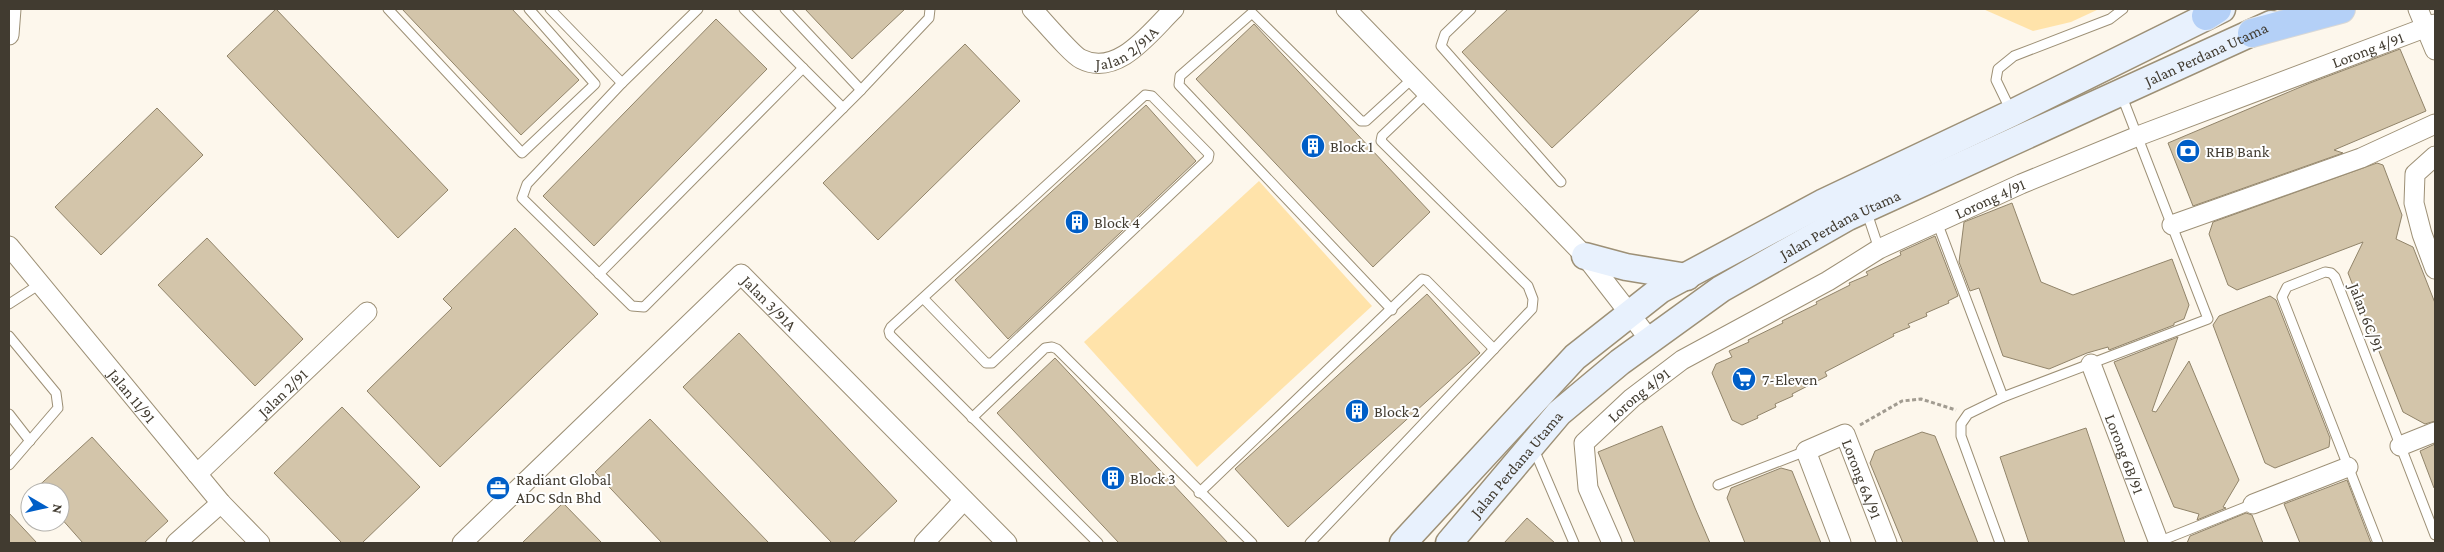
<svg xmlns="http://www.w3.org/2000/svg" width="2444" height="552" viewBox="0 0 2444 552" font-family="'Crimson Pro',serif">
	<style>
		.green { fill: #ffe3aa }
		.building { fill: #d3c5aa; stroke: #91846a }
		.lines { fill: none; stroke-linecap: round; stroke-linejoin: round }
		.lane-casing { stroke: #9d9076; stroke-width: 11 }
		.street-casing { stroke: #9d9076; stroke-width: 21 }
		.secondary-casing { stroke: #9d9076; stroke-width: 29 }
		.highway-casing { stroke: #d9d8d6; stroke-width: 30 }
		.path { stroke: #a29c91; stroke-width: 3; stroke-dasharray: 4 2.5; stroke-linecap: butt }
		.lane { stroke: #fff; stroke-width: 9 }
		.street { stroke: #fff; stroke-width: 19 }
		.secondary { stroke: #e8f1fd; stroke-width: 26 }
		.highway { stroke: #b4d0f7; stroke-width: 28 }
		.labels { text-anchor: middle; stroke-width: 4; stroke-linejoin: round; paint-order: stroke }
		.street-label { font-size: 16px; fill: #413b30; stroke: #fff }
		.poi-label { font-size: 16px; fill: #413b30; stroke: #fff; text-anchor: start }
	</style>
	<rect width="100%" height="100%" fill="#fdf7ec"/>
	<g class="green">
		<path d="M1983 9H2099L2071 22 2033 31Z"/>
		<path d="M1259 181 1372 306 1197 467 1084 342Z"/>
	</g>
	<g class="building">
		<path d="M276 9 448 190 398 238 227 56Z"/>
		<path d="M402 9H512L579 80 521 135Z"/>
		<path d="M805 9H905L852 59Z"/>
		<path d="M1508 9H1700L1552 148 1462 52Z"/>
		<path d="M716 19 767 69 594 246 543 196Z"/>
		<path d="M1254 24 1430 212 1373 267 1196 79Z"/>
		<path d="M965 44 1020 101 878 240 823 183Z"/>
		<path d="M2400 49 2426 111 2334 150 2343 153 2193 206 2168 143 2310 83Z"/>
		<path d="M1146 105 1196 161 1008 339 955 280Z"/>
		<path d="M157 108 203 155 101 255 55 207Z"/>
		<path d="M2377 163 2383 165 2402 215 2396 239 2413 247 2435 303V421L2425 424 2403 412 2348 273 2363 242 2237 290 2228 285 2209 234 2213 222Z"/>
		<path d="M2012 203 2041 282 2073 295 2172 259 2189 305 2184 319 2174 323V325L2109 350 2108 347 2087 353 2049 369 2003 356 1979 288 1970 291 1959 262 1964 222Z"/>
		<path d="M515 228 598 314 440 467 367 391 452 308 443 299Z"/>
		<path d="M1935 236 1958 296 1948 301 1949 303 1926 313 1927 316 1908 324 1910 327 1893 334 1894 336 1825 372 1827 376 1792 394 1793 396 1775 404 1776 407 1757 416 1758 418 1742 425 1732 420 1712 373 1716 364 1732 357 1729 351 1749 342 1748 340 1783 323 1782 321 1817 304 1816 302 1850 285 1849 283 1868 275 1866 272 1901 255 1900 252Z"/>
		<path d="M207 238 303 339 255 386 158 285Z"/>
		<path d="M1427 294 1480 353 1288 527 1235 469Z"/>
		<path d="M2270 296 2276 300 2330 438 2329 447 2275 468 2265 463 2213 325 2219 316Z"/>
		<path d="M739 333 897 501 853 543H832L683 387Z"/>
		<path d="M2178 337 2152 411 2156 412 2189 361 2239 480 2223 507 2226 508 2197 520 2199 514 2174 507 2114 362Z"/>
		<path d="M1055 358 1228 543H1119L997 413Z"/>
		<path d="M342 407 420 487 362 543H342L274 473Z"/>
		<path d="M650 419 741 514 769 543H662L595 472Z"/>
		<path d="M1662 426 1695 508 1710 543H1635L1616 497 1598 452Z"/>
		<path d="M2086 428 2125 543H2029L2000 457Z"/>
		<path d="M1922 432 1935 436 1978 543H1903L1870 463 1875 451Z"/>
		<path d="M92 437 168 521 144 543H83L60 517V492H32Z"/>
		<path d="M2435 444V488H2434L2420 451Z"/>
		<path d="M1781 468 1792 471 1821 543H1745L1727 498 1731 488Z"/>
		<path d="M2347 480 2371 543H2300L2284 504Z"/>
		<path d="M563 503 602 543H522Z"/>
		<path d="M9 513 37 543H9Z"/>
		<path d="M2246 513 2252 515 2263 543H2187L2190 536Z"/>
		<path d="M1527 518 1555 543H1504Z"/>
	</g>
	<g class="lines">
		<g class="lane-casing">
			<g id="lane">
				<path d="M388 9 522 153 595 84 529 9"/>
				<path d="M550 9 622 83"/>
				<path d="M698 9 622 83 527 184 522 198 632 306 644 307 861 90"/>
				<path d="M744 9 843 108"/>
				<path d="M785 9 861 90 929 18 930 9"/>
				<path d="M1471 9 1445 34 1441 46 1561 182"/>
				<path d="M2011 111 1996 80 1998 69 2014 56 2110 19 2123 9"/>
				<path d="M1866 210 1879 249"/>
				<path d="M1937 222 2003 397"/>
				<path d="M599 274 803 68"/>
				<path d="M923 298 986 363H992L1208 159 1209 154 1152 96 1145 95 891 327 889 331 890 335 1098 543"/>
				<path d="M9 304 40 284"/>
				<path d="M1392 310 1179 85 1180 76 1252 13 1361 121H1366L1413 78"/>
				<path d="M9 336 56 393 58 408 9 465"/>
				<path d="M9 414 30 441"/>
				<path d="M972 418 1045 348 1052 347 1057 349 1252 543"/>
				<path d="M1533 447 1574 543"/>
				<path d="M1718 485 1806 451"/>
				<path d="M1199 493 1422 279 1426 280 1494 349"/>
				<path d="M2158 542 2253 504"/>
				<path d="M1310 543 1532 309 1533 299 1528 286 1381 141 1382 136 1427 93"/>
				<path d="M2000 543 1961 436V424L1968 414 2003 397 2208 319 2121 94"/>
				<path d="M2378 543 2282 297 2287 287 2325 272 2331 273 2335 277 2435 535"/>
			</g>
		</g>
		<g class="street-casing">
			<g id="street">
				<path id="s1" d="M1032 9C1041 18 1072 55 1081 59 1118 78 1151 31 1174 9"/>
				<path d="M1346 9 1585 256 1650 340"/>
				<path d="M2418 9 2435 50"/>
				<path d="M9 35 11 9"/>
				<path d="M2435 156 2415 174 2414 203 2422 234 2435 269"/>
				<path d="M2172 225 2361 158 2435 124"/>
				<path id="s2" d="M9 246 221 503 260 543"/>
				<path id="s3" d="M2091 364 2159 543"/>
				<path d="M2400 446 2435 432"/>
				<path id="s4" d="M197 474 367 312"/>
				<path d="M2253 504 2348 467"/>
				<path d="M176 543 221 503"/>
				<path id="s5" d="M462 543 741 274 1007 543"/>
				<path d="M924 543 964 500"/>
				<path id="s6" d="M1612 543 1588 488 1584 443 1632 398 1682 360 1828 281 1879 249 2021 184 2138 136 2435 24"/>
				<path id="s7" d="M1841 543 1806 451 1845 434 1887 543"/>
			</g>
		</g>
		<g class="secondary-casing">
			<g id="secondary">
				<path d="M1585 256 1626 267 1687 277"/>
				<path d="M1403 543 1575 357 1660 290 1824 202 2012 113 2222 9"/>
				<path id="s8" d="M1449 543 1559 413 1620 362 1721 289 1848 217 2271 24"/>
			</g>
		</g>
		<g class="highway-casing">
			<g id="highway">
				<path d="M2206 16 2217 9"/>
				<path d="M2252 33 2341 9"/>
			</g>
		</g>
		<path class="path" d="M1860 425 1902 401 1921 399 1956 410"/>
		<use href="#lane" class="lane"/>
		<use href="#street" class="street"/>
		<use href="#secondary" class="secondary"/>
		<use href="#highway" class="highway"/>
	</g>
	<defs>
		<g id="building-disc" transform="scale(1.25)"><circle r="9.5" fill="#005ec7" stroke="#fff"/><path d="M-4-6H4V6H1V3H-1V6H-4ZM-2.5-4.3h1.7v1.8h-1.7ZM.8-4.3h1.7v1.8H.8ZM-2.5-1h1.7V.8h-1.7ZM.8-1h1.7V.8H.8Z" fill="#fff"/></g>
		<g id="bank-disc" transform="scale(1.25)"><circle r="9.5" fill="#005ec7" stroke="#fff"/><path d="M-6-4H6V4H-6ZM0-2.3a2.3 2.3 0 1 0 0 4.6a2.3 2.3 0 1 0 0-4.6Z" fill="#fff"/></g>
		<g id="supermarket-disc" transform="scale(1.25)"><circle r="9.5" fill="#005ec7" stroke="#fff"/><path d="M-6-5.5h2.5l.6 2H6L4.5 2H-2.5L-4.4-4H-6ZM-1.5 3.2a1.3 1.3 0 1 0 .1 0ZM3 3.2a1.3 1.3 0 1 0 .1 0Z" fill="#fff"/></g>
		<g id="office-disc" transform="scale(1.25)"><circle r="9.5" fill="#005ec7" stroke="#fff"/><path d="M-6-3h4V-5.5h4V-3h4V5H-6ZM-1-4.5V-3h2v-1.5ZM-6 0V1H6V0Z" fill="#fff"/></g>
	</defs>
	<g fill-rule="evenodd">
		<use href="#building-disc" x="1313" y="146"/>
		<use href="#bank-disc" x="2188" y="151"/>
		<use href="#building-disc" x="1077" y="222"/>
		<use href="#supermarket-disc" x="1744" y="379"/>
		<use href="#building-disc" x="1357" y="411"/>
		<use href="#building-disc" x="1113" y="478"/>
		<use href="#office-disc" x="498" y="488"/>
	</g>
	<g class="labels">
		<g class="street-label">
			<text dy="6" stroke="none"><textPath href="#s1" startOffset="121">Jalan 2/91A</textPath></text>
			<text dy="6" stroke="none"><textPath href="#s6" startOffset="988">Lorong 4/91</textPath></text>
			<text dy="6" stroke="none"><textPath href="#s8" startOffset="914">Jalan Perdana Utama</textPath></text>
			<text dy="6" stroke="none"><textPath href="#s6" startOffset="582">Lorong 4/91</textPath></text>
			<text dy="6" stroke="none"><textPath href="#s8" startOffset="510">Jalan Perdana Utama</textPath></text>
			<text dy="6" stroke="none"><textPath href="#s5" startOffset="428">Jalan 3/91A</textPath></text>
			<text transform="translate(2367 317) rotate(69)" y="6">Jalan 6C/91</text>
			<text dy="6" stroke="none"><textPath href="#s4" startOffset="118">Jalan 2/91</textPath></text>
			<text dy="6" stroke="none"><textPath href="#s6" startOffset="178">Lorong 4/91</textPath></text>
			<text dy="6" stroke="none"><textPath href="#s2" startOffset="194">Jalan 11/91</textPath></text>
			<text dy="6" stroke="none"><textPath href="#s3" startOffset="96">Lorong 6B/91</textPath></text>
			<text dy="6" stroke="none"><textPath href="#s8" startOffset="104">Jalan Perdana Utama</textPath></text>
			<text dy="6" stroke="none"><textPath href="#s7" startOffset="189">Lorong 6A/91</textPath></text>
		</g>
		<g class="poi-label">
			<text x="1330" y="152">Block 1</text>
			<text x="2206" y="157">RHB Bank</text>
			<text x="1094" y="228">Block 4</text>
			<text x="1762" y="385">7-Eleven</text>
			<text x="1374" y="417">Block 2</text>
			<text x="1130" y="484">Block 3</text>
			<text x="516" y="485">Radiant Global<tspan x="516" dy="18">ADC Sdn Bhd</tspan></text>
		</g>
	</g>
	<rect width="2444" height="552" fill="none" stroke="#413b30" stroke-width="20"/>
	<g transform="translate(45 507) rotate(99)"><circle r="24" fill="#ffffff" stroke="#b3b1ac"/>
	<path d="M0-4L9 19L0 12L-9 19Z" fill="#005ec7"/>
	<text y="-8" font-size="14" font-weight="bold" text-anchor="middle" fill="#413b30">N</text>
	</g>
</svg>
